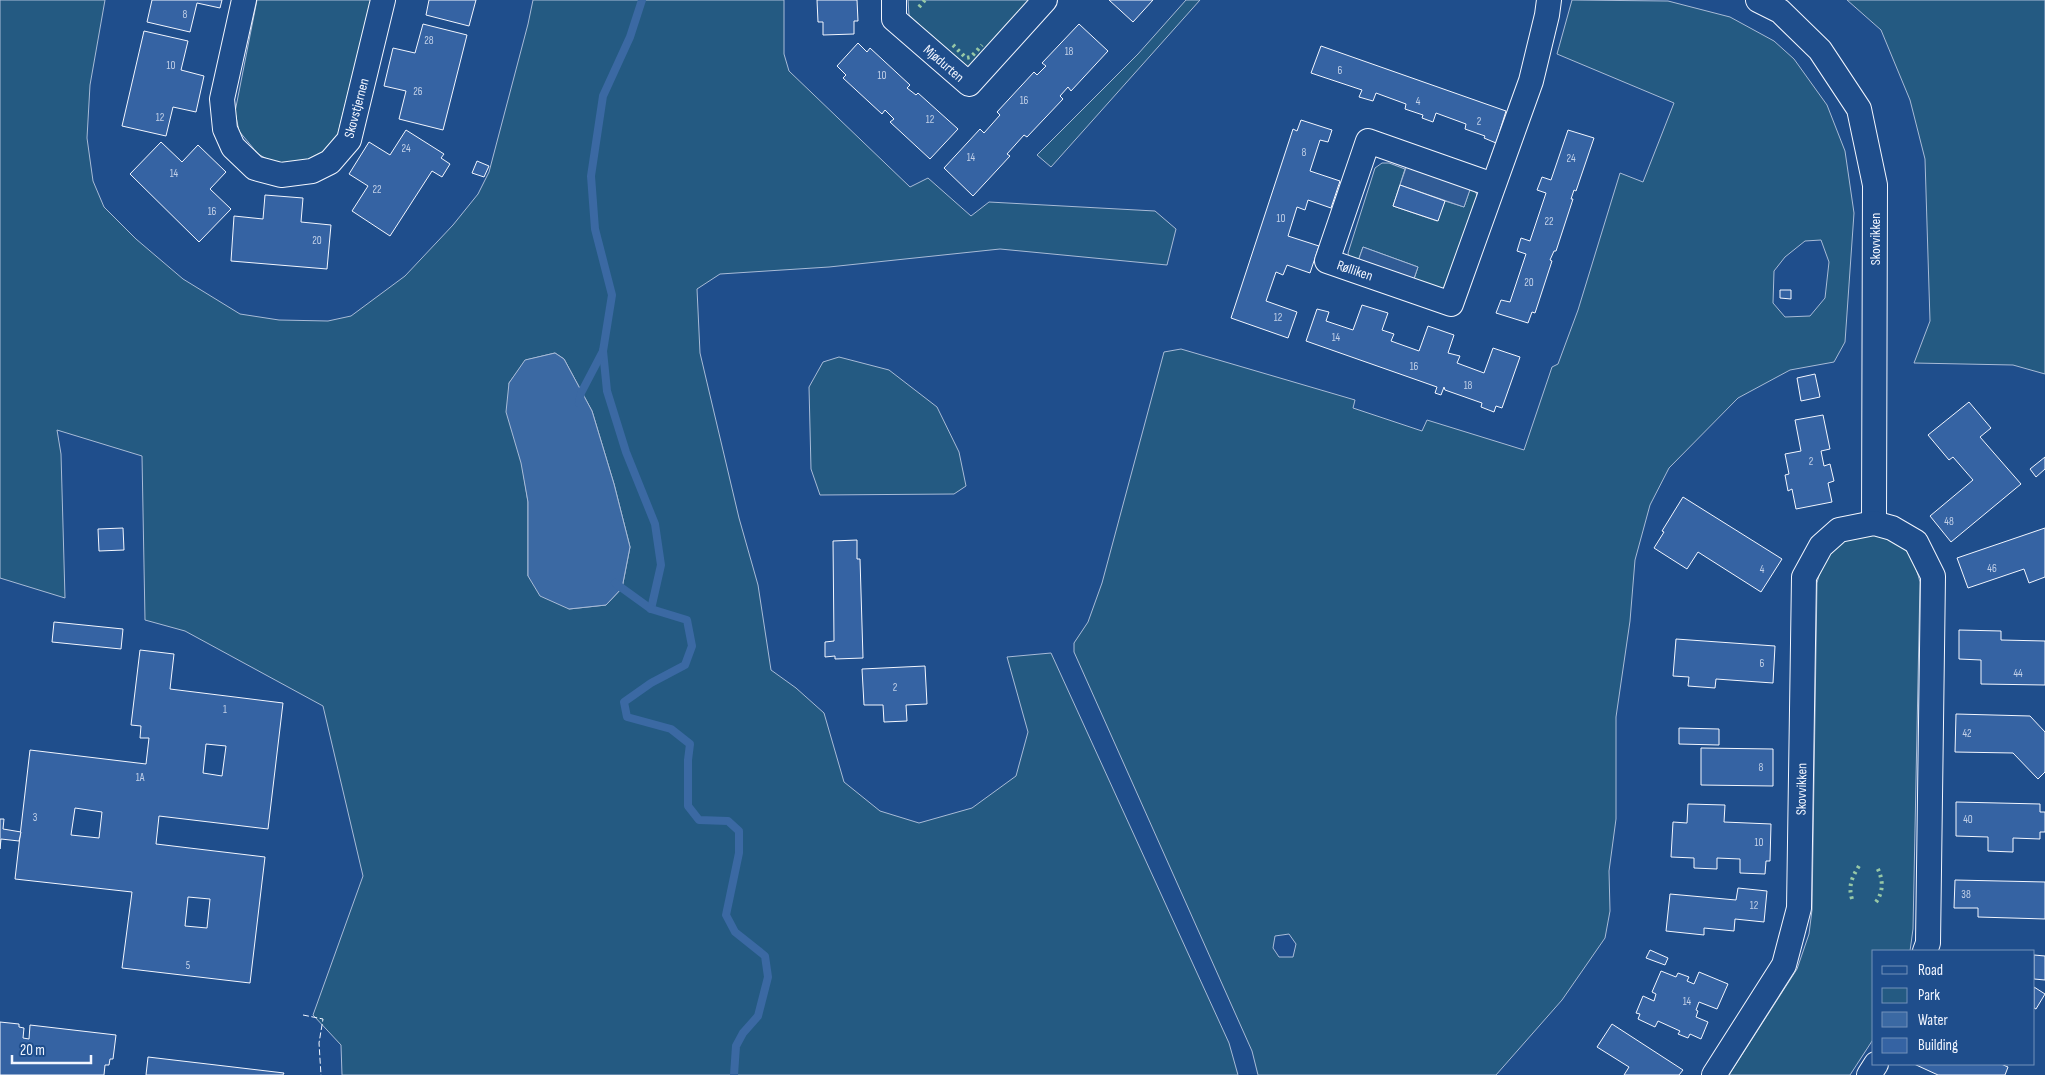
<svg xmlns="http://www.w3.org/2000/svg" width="2045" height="1075" viewBox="0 0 2045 1075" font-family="'Sofia Sans Condensed',sans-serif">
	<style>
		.green { fill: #245a82; stroke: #a8bbd7; fill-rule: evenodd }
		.parking { fill: #305b95; stroke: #a8bbd7 }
		.water { fill: #3b69a3; stroke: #a8bbd7 }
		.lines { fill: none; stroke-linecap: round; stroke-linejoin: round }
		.stream { stroke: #3b69a3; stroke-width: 8 }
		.building { fill: #3563a3; stroke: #f2f6ff; fill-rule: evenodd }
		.street-casing { stroke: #f2f6ff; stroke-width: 26 }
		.street { stroke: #1f4e8c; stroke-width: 24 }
		.hedge { stroke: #97c8a6; stroke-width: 4; stroke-dasharray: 2.5 4; stroke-linecap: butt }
		.fence { stroke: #f2f6ff; stroke-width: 1; stroke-dasharray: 6 2.5; stroke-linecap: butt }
		.labels { text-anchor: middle; stroke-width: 4; stroke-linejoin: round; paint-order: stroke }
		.number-label { font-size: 11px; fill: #c3d1e8 }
		.street-label { font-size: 14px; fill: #f2f6ff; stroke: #1f4e8c }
	</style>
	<rect width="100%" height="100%" fill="#1f4e8c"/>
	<g class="green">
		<path d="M0 0H105L90 85 87 138 93 181 104 207 136 239 183 279 240 314 279 320 328 321 351 316 405 276 453 225 478 194 489 172 528 24 533 0H784V54L789 71 910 187 928 178 971 216 989 202 1155 211 1176 229 1167 265 1000 249 829 267 720 274 697 289 700 353 739 518 758 585 771 670 796 688 824 713 844 782 880 811 919 823 972 808 1016 776 1028 732 1007 657 1051 653 1229 1043 1238 1075H342L341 1045 313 1015 363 876 323 706 185 631 145 620 142 456 57 430 61 454 65 598 0 578ZM555 353 564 359 592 411 614 484 630 547 622 588 606 605 569 609 528 576V502L509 383 526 360Z"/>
		<path d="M257 0H371L338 134 320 155 300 165 274 163 258 154 239 131 235 112Z"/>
		<path d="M908 0H1030L971 67 962 66 909 15Z"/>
		<path d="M1186 0H1200L1051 167 1037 155 1138 54Z"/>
		<path d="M1572 0 1668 1 1730 17 1774 41 1794 59 1827 105 1845 151 1854 213 1845 342 1834 362 1790 370 1738 398 1669 468 1650 505 1635 560 1630 621 1616 717V819L1609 871 1610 911 1605 938 1562 1000 1496 1075H1258L1252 1051 1074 652V643L1088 622 1102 583 1164 352 1181 349 1355 400 1353 408 1422 431 1427 420 1524 450 1552 367 1558 364 1578 310 1620 173 1643 182 1674 103 1557 54ZM1821 240 1829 262 1825 298 1810 316 1785 317 1773 303 1774 271 1785 257 1805 241ZM1289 934 1296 944 1293 957H1279L1273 948 1275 936Z"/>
		<path d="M1847 0H2045V374L2013 365 1914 363 1930 321 1925 159 1910 100 1881 30Z"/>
		<path d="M1382 163H1389L1405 169 1393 206 1437 221 1445 201 1464 207 1470 189 1475 191 1480 201 1447 291 1412 285 1418 267 1363 247 1356 267 1350 263 1348 253 1375 168Z"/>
		<path d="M839 357 889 370 937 407 959 452 966 486 954 494 820 495 811 469 809 387 823 362Z"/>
		<path d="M1866 534C1899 536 1912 550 1920 582L1913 929 1910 951H1874V1038L1850 1075H1729L1797 969 1809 934 1812 910 1817 583C1821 566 1829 547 1846 539 1851 536 1860 535 1866 534Z"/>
	</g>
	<g class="parking">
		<path d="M1410 156 1474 178 1464 207 1400 185Z"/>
		<path d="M1363 247 1418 267 1410 290 1355 270Z"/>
	</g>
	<path class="water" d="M555 353 564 359 592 411 614 484 630 547 622 588 606 605 569 609 540 596 528 576V502L521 463 506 412 509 383 525 360Z"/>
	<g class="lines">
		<g class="stream">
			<path d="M603 351 607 391 626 452 655 524 661 565 651 609"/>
			<path d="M579 403 581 393 603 351 612 295 595 229 591 176 603 96 630 37 642 0"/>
			<path d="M615 583 651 609 687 620 692 646 685 665 651 683 624 702 627 717 671 729 690 744 688 760V806L699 820 728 821 739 831V853L726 915 735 932 765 956 768 977 758 1016 743 1033 736 1046 734 1075"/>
		</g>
	</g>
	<g class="building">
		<path d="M152 0H222L220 8 197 3 190 32 147 22Z"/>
		<path d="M429 0H476L469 26 426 15Z"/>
		<path d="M817 0H857L858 21H854V34L823 35V22H818Z"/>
		<path d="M1109 0H1153L1133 22Z"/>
		<path d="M423 24 467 35 443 130 399 119 406 91 384 86 393 48 415 53Z"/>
		<path d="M1079 24 1108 51 1071 91 1068 87 1060 96 1063 99 1027 137 1024 135 1007 154 1010 156 973 196 944 168 980 129 984 133 1000 115 997 112 1034 72 1037 75 1046 66 1042 63Z"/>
		<path d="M144 31 188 41 181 70 204 76 196 112 173 107 166 136 122 126Z"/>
		<path d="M858 43 867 52 870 48 910 85 907 88 916 95 918 93 958 129 930 159 890 122 894 119 885 110 882 114 843 78 846 75 837 66Z"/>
		<path d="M1321 46 1506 111 1496 143 1484 138 1485 136 1465 129 1466 124 1436 113 1433 122 1422 118 1423 115 1405 109 1406 104 1376 93 1373 101 1359 97 1362 90 1311 73Z"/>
		<path d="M1301 120 1332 130 1328 142 1320 140 1310 171 1340 181 1331 208 1308 200 1305 210 1297 207 1288 236 1319 246 1310 273 1287 265 1283 275 1276 272 1266 301 1297 312 1288 338 1231 318 1293 129 1297 131Z"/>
		<path d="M406 130 444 154 441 158 450 164 442 177 432 171 390 236 352 211 368 186 349 174 369 142 390 155Z"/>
		<path d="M1568 130 1594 138 1576 191 1574 190 1571 199H1573L1556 251H1554L1550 260 1552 261 1535 313 1532 312 1528 323 1496 313 1501 300 1510 302 1526 254 1517 251 1521 238 1530 241 1546 193 1537 190 1542 177 1551 180Z"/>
		<path d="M161 142 182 162 198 145 226 172 210 189 231 209 199 242 130 174Z"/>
		<path d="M477 161 489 166 484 177 472 173Z"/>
		<path d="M1400 185 1445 201 1438 221 1393 206Z"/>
		<path d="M265 195 303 198 301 222 331 225 327 269 231 261 234 216 263 219Z"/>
		<path d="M1780 290H1791V299L1780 298Z"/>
		<path d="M1362 305 1388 313 1382 330 1394 334 1391 341 1419 351 1428 326 1454 335 1448 353 1460 356 1457 363 1484 373 1493 348 1520 357 1502 408 1496 406 1494 412 1481 407 1482 403 1445 390 1444 387 1441 395 1435 393 1437 387 1306 341 1317 309 1329 312 1326 321 1353 330Z"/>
		<path d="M1815 374 1820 397 1801 401 1797 378Z"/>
		<path d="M1969 402 1991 428 1980 437 2021 484 1951 542 1930 516 1973 480 1953 457 1949 460 1928 435Z"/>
		<path d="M1823 415 1830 449 1821 451 1824 466 1830 464 1834 481 1828 483 1832 502 1796 509 1792 489 1788 491 1785 475 1789 474 1785 454 1801 451 1795 420Z"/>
		<path d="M2045 457V469L2036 477 2030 469Z"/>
		<path d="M1683 497 1782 559 1761 592 1698 552 1687 569 1654 548 1664 532 1662 531Z"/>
		<path d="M123 528 124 550 99 551 98 529Z"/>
		<path d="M2045 528V577L2029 583 2024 569 1968 588 1957 558Z"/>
		<path d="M857 540V559H860L863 658 835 659V656L825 657V642L834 641 833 541Z"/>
		<path d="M54 622 123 629 121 649 52 642Z"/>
		<path d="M1959 630 2001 631V640L2045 641V685L1981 684V660L1959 659Z"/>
		<path d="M1676 639 1775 646 1773 683 1716 679 1715 688 1688 686 1689 677 1673 676Z"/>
		<path d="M140 650 174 654 170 689 283 703 268 829 159 816 156 844 265 857 250 983 122 968 132 892 15 879 30 750 146 764 149 738H140L141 726 131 725ZM206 744 226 746 222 776 203 773ZM75 808 102 812 99 838 71 835ZM188 897 210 899 207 928 185 926Z"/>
		<path d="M925 666 927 704 906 705 907 721 884 722 883 705H864L862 669Z"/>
		<path d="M1956 714 2030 716 2045 732V772L2038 779 2013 753 1955 752Z"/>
		<path d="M1679 728 1719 729V745L1679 744Z"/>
		<path d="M1701 748 1773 749V786L1701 785Z"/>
		<path d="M1956 802 2040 804V812H2045V832H2040V839L2013 838V852L1988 851V837L1956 836Z"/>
		<path d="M1688 804 1725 805 1724 822 1771 824 1770 861H1766L1765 874 1740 873V859L1717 858V869L1694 868V858L1671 857 1673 822 1687 823Z"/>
		<path d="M0 819H4L3 829 21 832 19 841 1 839 0 849Z"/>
		<path d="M1955 880 2045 882V919L1978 917V908H1954Z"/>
		<path d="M1738 888 1767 891 1764 922 1735 919 1734 931 1704 928V935L1666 931 1670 894 1736 900Z"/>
		<path d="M1650 950 1668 958 1665 965 1646 958Z"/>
		<path d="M2034 955 2045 956V980L2034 979Z"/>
		<path d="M1661 971 1676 977 1678 973 1689 977 1687 981 1694 984 1699 972 1728 984 1717 1009 1699 1002 1696 1010 1698 1011 1696 1017 1708 1022 1701 1039 1690 1034 1688 1038 1678 1034 1680 1031 1658 1021 1655 1027 1638 1019 1640 1014 1636 1013 1643 996 1654 1001 1656 994 1652 992Z"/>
		<path d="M2034 987 2045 994 2036 1009 2034 1008Z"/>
		<path d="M0 1022 19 1024V1027L24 1028 23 1038 29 1039 30 1025 116 1035 113 1059H110L109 1065H105L104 1075H0Z"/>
		<path d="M1612 1024 1683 1070 1679 1075H1624L1629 1067 1597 1047Z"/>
		<path d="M148 1057 284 1073 283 1075H146Z"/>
		<path d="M1914 1064H2001L2008 1067 2005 1075H1938Z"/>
	</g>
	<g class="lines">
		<g class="street-casing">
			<g id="street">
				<path d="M244 0 222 99 225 129 233 147 255 168 281 175 312 171 330 162 349 140 383 0"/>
				<path d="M894 0V19L969 84 1045 0"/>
				<path d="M1758 0 1780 11 1820 50 1859 109 1875 185 1874 523"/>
				<path d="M1493 185 1368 141 1327 261 1451 304 1531 81 1547 15 1549 0"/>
				<path d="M1714 1075 1784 965 1799 908 1804 577 1821 546 1839 530 1874 523 1892 528 1916 542 1933 576 1928 943 1925 951"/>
				<path d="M1869 1075 1876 1064"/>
			</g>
		</g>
		<use href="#street" class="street"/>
		<g class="hedge">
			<path d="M919 7 925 0"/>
			<path d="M953 45 966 58 971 57 982 45"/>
			<path d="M1852 899C1848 886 1852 877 1859 866"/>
			<path d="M1876 902C1884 891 1883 879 1877 867"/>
		</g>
		<path class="fence" d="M303 1015 323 1019 319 1043 321 1075"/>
	</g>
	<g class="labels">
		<g class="number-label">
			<text x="185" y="18">8</text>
			<text x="429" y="44">28</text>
			<text x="1069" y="55">18</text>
			<text x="171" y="69">10</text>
			<text x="1340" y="74">6</text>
			<text x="882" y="79">10</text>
			<text x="418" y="95">26</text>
			<text x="1024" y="104">16</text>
			<text x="1418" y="105">4</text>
			<text x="160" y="121">12</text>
			<text x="930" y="123">12</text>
			<text x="1479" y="125">2</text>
			<text x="406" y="152">24</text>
			<text x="1304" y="156">8</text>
			<text x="971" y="161">14</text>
			<text x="1571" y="162">24</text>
			<text x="174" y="177">14</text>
			<text x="377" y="193">22</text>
			<text x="212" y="215">16</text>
			<text x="1281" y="222">10</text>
			<text x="1549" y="225">22</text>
			<text x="317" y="244">20</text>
			<text x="1529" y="286">20</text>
			<text x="1278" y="321">12</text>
			<text x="1336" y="341">14</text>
			<text x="1414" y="370">16</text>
			<text x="1468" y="389">18</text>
			<text x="1811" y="465">2</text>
			<text x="1949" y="525">48</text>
			<text x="1992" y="572">46</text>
			<text x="1762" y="573">4</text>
			<text x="1762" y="667">6</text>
			<text x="2018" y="677">44</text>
			<text x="895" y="691">2</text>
			<text x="225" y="713">1</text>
			<text x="1967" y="737">42</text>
			<text x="1761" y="771">8</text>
			<text x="140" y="781">1A</text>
			<text x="35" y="821">3</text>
			<text x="1968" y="823">40</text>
			<text x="1759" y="846">10</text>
			<text x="1966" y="898">38</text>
			<text x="1754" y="909">12</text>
			<text x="188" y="969">5</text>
			<text x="1687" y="1005">14</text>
		</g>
		<g class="street-label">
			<text transform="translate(944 63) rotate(41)" y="5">Mjødurten</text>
			<text transform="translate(356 108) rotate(-75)" y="5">Skovstjernen</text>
			<text transform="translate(1875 239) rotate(-90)" y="5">Skovvikken</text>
			<text transform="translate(1355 270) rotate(19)" y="5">Rølliken</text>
			<text transform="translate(1801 789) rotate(-89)" y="5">Skovvikken</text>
		</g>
	</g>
	<rect x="1872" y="950" width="162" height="115" fill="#1f4e8c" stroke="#7391ba"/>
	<rect x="1882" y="966" width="25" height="8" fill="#1f4e8c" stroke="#7391ba"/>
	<text x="1918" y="975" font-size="15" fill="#f2f6ff">Road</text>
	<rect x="1882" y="988" width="25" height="15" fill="#245a82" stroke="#7391ba"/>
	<text x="1918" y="1000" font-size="15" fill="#f2f6ff">Park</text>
	<rect x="1882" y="1012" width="25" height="15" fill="#3b69a3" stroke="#7391ba"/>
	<text x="1918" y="1025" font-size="15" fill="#f2f6ff">Water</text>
	<rect x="1882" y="1038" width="25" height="15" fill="#3563a3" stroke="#7391ba"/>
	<text x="1918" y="1050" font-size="15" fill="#f2f6ff">Building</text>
	<path d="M12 1055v8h79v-8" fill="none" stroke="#f2f6ff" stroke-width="2.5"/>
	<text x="20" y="1055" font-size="15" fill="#f2f6ff" stroke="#1f4e8c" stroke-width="4" paint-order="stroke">20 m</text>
</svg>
